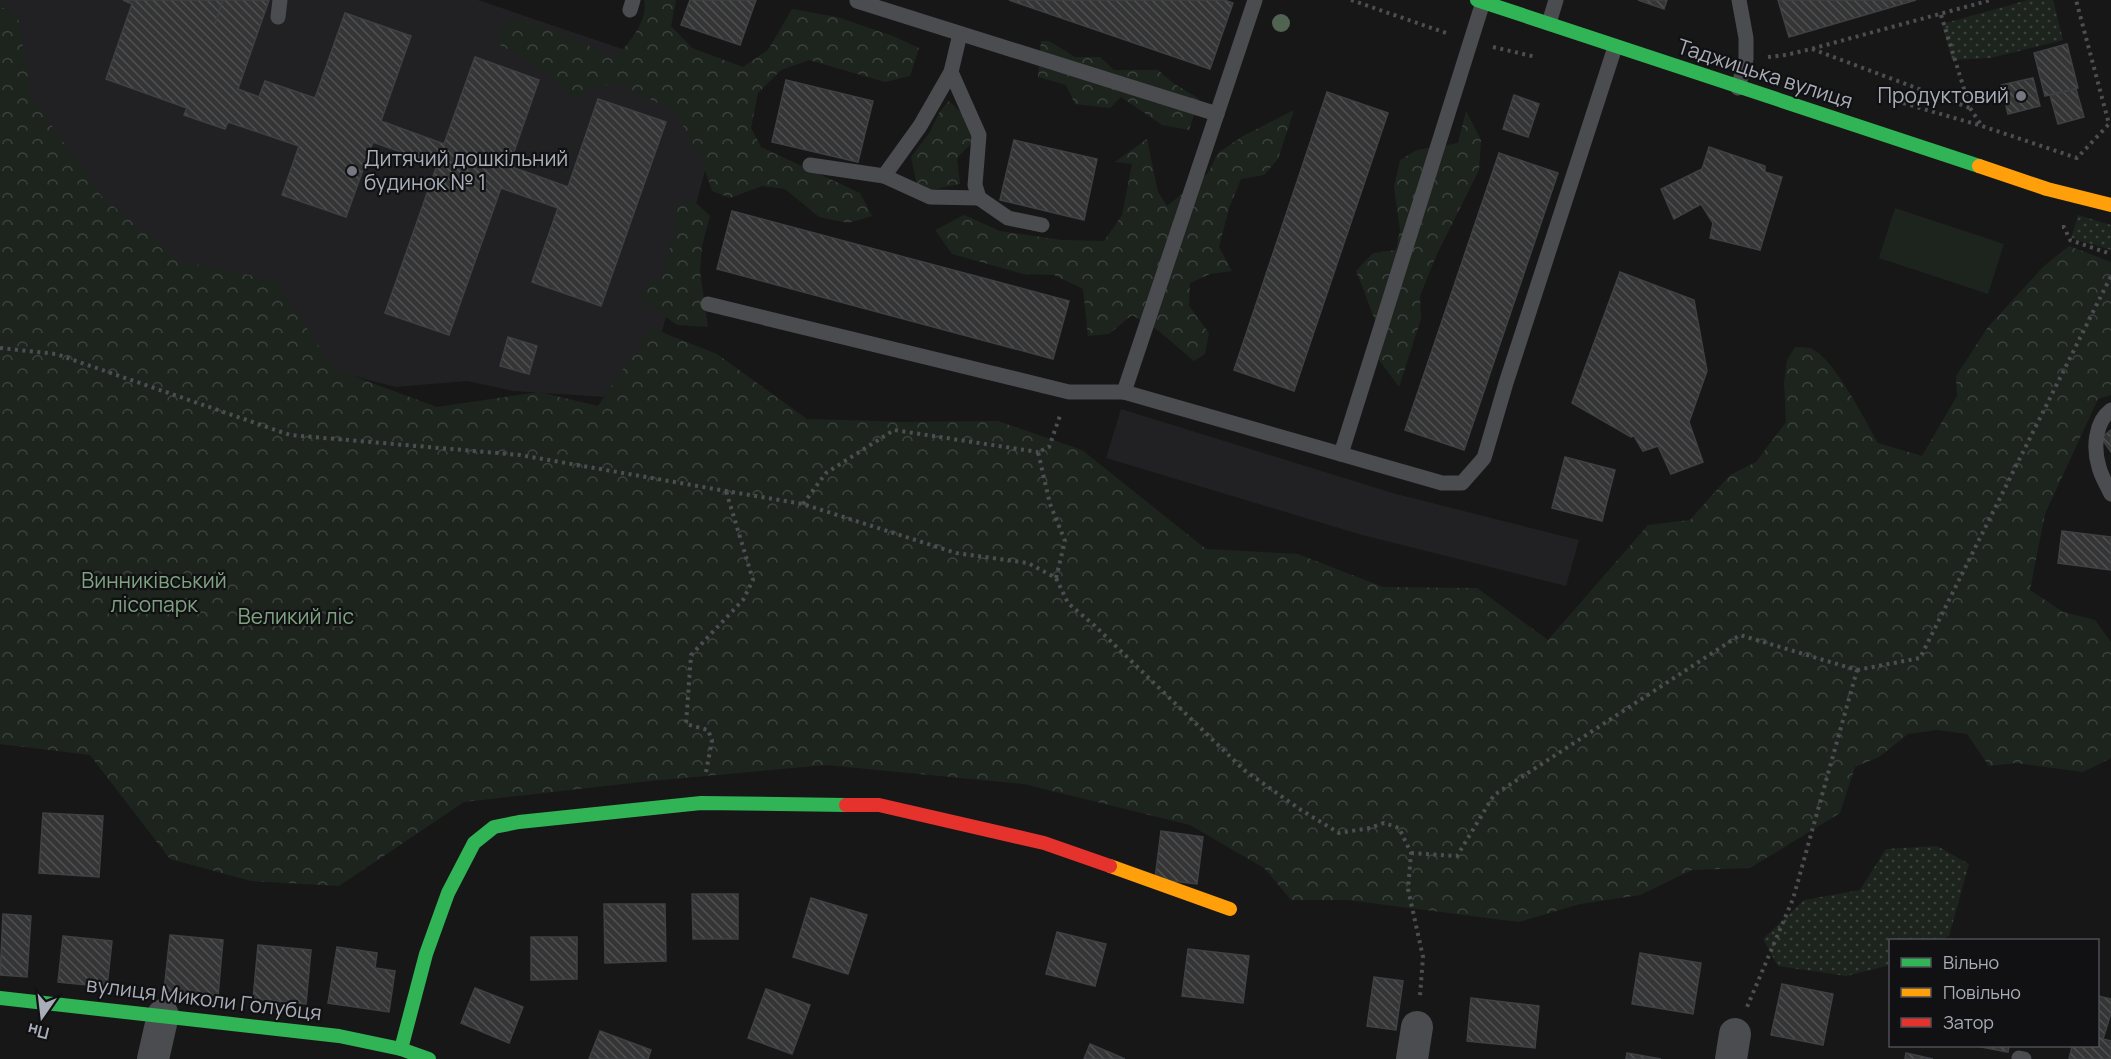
<svg xmlns="http://www.w3.org/2000/svg" width="2111" height="1059" viewBox="0 0 2111 1059" font-family="Manrope,sans-serif">
	<style>
		.built { fill: #212123 }
		.grass { fill: url(#grass-dots) }
		.forest { fill: url(#forest-crowns) }
		.pitch { fill: #1d241e }
		.building { fill: url(#building-back-hatch); stroke: #3f4043; stroke-width: 1.5 }
		.lines { fill: none; stroke-linecap: round; stroke-linejoin: round }
		.path { stroke: #4d4e52; stroke-width: 4; stroke-dasharray: 3 4.5; stroke-linecap: butt }
		.lane { stroke: #4b4c50; stroke-width: 15 }
		.street { stroke: #4b4c50; stroke-width: 32 }
		.fast { stroke: #30b455; stroke-width: 14 }
		.slow { stroke: #ff9f0a; stroke-width: 14 }
		.jam { stroke: #e5322d; stroke-width: 14 }
		.tree { fill: #506451 }
		.poi-dot { fill: #757880; stroke: #111113; stroke-width: 2 }
		.labels { text-anchor: middle; stroke-width: 4.5; stroke-linejoin: round; paint-order: stroke }
		.street-label { font-size: 21px; fill: #a8adb8; stroke: #111113 }
		.poi-label { font-size: 21px; fill: #a8adb8; stroke: #111113; text-anchor: end }
		.park-label { font-size: 21px; fill: #7fa381; stroke: #111113 }
	</style>
	<defs>
		<pattern id="grass-dots" width="8" height="8" patternUnits="userSpaceOnUse" patternTransform="scale(1.5)"><rect width="8" height="8" fill="#1d241e"/><path d="M2 2h.1M6 6h.1" fill="none" stroke="#3b413d" stroke-width="1.8" stroke-linecap="round"/></pattern>
		<pattern id="forest-crowns" width="20" height="18" patternUnits="userSpaceOnUse" patternTransform="scale(1.5)"><rect width="20" height="18" fill="#1d241e"/><path d="M2 6a3 3 0 1 1 6 0M12 15a3 3 0 1 1 6 0" fill="none" stroke="#3b413d"/></pattern>
		<pattern id="building-back-hatch" width="6" height="6" patternUnits="userSpaceOnUse" patternTransform="scale(1.5)"><rect width="6" height="6" fill="#353536"/><path d="M-1 5l2 2M0 0l6 6M5-1l2 2" fill="none" stroke="#4f5051"/></pattern>
	</defs>
	<rect width="100%" height="100%" fill="#171717"/>
	<g class="built">
		<path d="M0 0H478L708 78 725 96 647 388 621 398 513 391 467 381 396 387 67 305 0 245Z"/>
		<path d="M1121 409 1396 494 1579 540 1566 586 1362 535 1106 458Z"/>
	</g>
	<g class="grass">
		<path d="M2028 0H2053L2063 40 1990 58 1952 60 1942 24Z"/>
		<path d="M2078 215 2111 225V250L2071 238Z"/>
		<path d="M1937 846 1969 864 1949 936 1940 940H1890V965L1846 976 1778 966 1763 939 1804 900 1860 890 1886 849Z"/>
	</g>
	<g class="forest">
		<path d="M644 0H676L671 26 692 48 743 67 768 50 792 9 837 17 893 36 919 48 910 76 885 82 809 60 781 70 758 93 751 128 761 147 860 193 872 216 848 223 819 217 785 189 762 186 730 198 712 191 701 158 675 111 616 83 589 89 574 99C550 72 529 61 498 44L500 27 518 19 569 37 615 58C628 44 649 21 644 0Z"/>
		<path d="M0 6 18 17 31 96 102 197 180 261 275 280 334 369 437 407 539 392 598 406 651 328 717 354 807 419 905 422 998 421 1082 450 1206 549 1298 554 1383 587 1477 588 1548 640 1648 525 1690 520 1730 475 1756 462 1786 422 1784 383 1787 360 1795 347C1800 347 1805 347 1810 348 1833 356 1865 420 1878 443L1922 456 1957 396 1956 376 1988 327 2044 266 2069 246 2111 262V395L2098 399 2045 514 2030 590 2063 612 2095 620 2111 642V758L2083 772 2016 763 1989 766 1967 734 1937 730 1908 734 1879 757 1855 767 1840 813 1750 868 1692 870 1640 895 1580 904 1519 922 1347 900H1291L1264 868 1190 825 1024 784 826 765 650 781 464 802 339 886 251 881 170 859 90 755 0 744Z"/>
		<path d="M1041 41H1049L1075 57H1100L1114 70H1158L1173 83 1199 99 1189 130 1162 125 1121 97 1110 108 1075 104 1066 85 1038 77Z"/>
		<path d="M949 101 975 126 979 135 957 158 960 184 940 188 919 195 911 157 930 132 940 111Z"/>
		<path d="M1294 110 1278 159 1264 175 1241 179 1229 208 1219 247 1232 271 1210 274 1190 283 1189 306 1209 333 1205 354 1194 361 1159 331 1132 315 1109 334 1088 336 1083 289 1054 275 1023 274 952 254 935 230 964 215 1000 231 1061 240 1104 241 1122 215 1132 164 1115 162 1147 139 1158 192 1167 206 1208 173 1218 153 1243 136Z"/>
		<path d="M1466 111 1481 140 1479 170 1437 254 1420 296 1421 319 1399 387 1379 360 1384 338C1372 318 1366 293 1356 271L1373 253 1396 250 1400 230 1394 187 1400 160 1417 150 1458 143Z"/>
		<path d="M693 200 710 216 702 246 700 271 708 327 677 325 638 297 662 275 674 233 676 205Z"/>
	</g>
	<path class="pitch" d="M1895 208 2004 244 1988 294 1879 258Z"/>
	<g class="building">
		<path d="M123 0H223L215 24 223 0H269L238 89 259 97 265 81 315 98 345 13 411 36 381 121 444 144 475 57 539 80 509 166 568 187 598 99 666 122 601 306 532 282 558 208 501 188 449 335 385 313 437 165 373 142 346 217 282 195 299 146 228 122 225 129 184 115 187 108 106 79 132 4Z"/>
		<path d="M690 0H756L740 45 681 25Z"/>
		<path d="M1009 0H1224L1233 3 1210 69Z"/>
		<path d="M1638 0H1667L1664 9Z"/>
		<path d="M1778 0H1916L1789 37Z"/>
		<path d="M2067 44 2078 88 2045 96 2034 53Z"/>
		<path d="M2033 78 2040 106 2008 114 2001 85Z"/>
		<path d="M786 80 873 101 858 162 772 142Z"/>
		<path d="M2076 89 2084 117 2058 124 2050 95Z"/>
		<path d="M1327 92 1388 113 1294 391 1234 370Z"/>
		<path d="M1514 95 1539 104 1528 137 1503 129Z"/>
		<path d="M1014 140 1097 159 1084 220 1000 200Z"/>
		<path d="M1709 147 1765 166V172L1782 177 1760 250 1710 238 1713 223 1701 204 1674 219 1661 189 1702 169Z"/>
		<path d="M1499 153 1558 173 1464 450 1405 430Z"/>
		<path d="M732 211 1069 301 1053 359 717 269Z"/>
		<path d="M1620 272 1694 300 1707 371 1689 422 1703 462 1671 474 1658 446 1643 451 1634 436 1631 437 1572 403Z"/>
		<path d="M508 337 537 346 529 374 500 366Z"/>
		<path d="M2111 430V452L2101 438Z"/>
		<path d="M1565 457 1615 470 1602 521 1552 508Z"/>
		<path d="M2062 531 2111 537V570L2058 563Z"/>
		<path d="M43 813 103 816 99 877 39 873Z"/>
		<path d="M1161 831 1203 837 1197 884 1155 879Z"/>
		<path d="M692 894H738V939H693Z"/>
		<path d="M811 898 867 915 848 974 793 957Z"/>
		<path d="M604 904H665L666 961 605 963Z"/>
		<path d="M3 914 31 916 27 977 0 975Z"/>
		<path d="M1057 932 1106 944 1095 986 1046 974Z"/>
		<path d="M170 935 223 940 218 996 164 991Z"/>
		<path d="M63 936 112 941 107 987 58 982Z"/>
		<path d="M531 937H577V979L531 980Z"/>
		<path d="M258 945 311 950 306 1004 253 999Z"/>
		<path d="M337 947 377 953 375 968 395 971 389 1012 328 1003Z"/>
		<path d="M1188 949 1249 956 1243 1003 1182 996Z"/>
		<path d="M1640 953 1701 963 1693 1014 1632 1004Z"/>
		<path d="M1374 977 1403 981 1396 1030 1367 1026Z"/>
		<path d="M1782 984 1833 994 1823 1045 1771 1035Z"/>
		<path d="M475 988 523 1007 509 1043 461 1023Z"/>
		<path d="M766 989 810 1005 792 1054 748 1038Z"/>
		<path d="M2098 996 2111 999V1013L2103 1039 2111 1041V1059H2069L2072 1047 2068 1046H2098Z"/>
		<path d="M1471 998 1539 1006 1535 1048 1467 1041Z"/>
		<path d="M600 1031 651 1050 648 1059H589Z"/>
		<path d="M1090 1044 1125 1059H1084Z"/>
		<path d="M1976 1046H2009L2008 1052Z"/>
		<path d="M1627 1053 1661 1059H1626Z"/>
		<path d="M1906 1053 1933 1059H1905Z"/>
	</g>
	<g class="lines">
		<g class="path">
			<path d="M1351 0 1449 34"/>
			<path d="M1941 15 1970 108 1982 126"/>
			<path d="M1493 47 1536 57"/>
			<path d="M1812 49 1970 108"/>
			<path d="M1768 57 1786 55 1811 49 1991 0"/>
			<path d="M1896 101 1982 126 2077 158 2109 124 2076 0"/>
			<path d="M2062 227H2064L2070 240 2111 254"/>
			<path d="M0 348 56 354 290 435 520 455 726 491 803 504 956 553 1028 563 1056 578 1068 603 1095 626 1244 770 1301 810 1339 833 1370 828 1384 823 1399 828 1411 853 1408 889 1423 957 1420 996"/>
			<path d="M803 504 826 473 894 430 1038 452"/>
			<path d="M1056 578 1065 541 1050 504 1038 452 1049 447 1061 413"/>
			<path d="M1857 670 1920 658 2111 276"/>
			<path d="M706 772 712 740 708 730 686 724 691 655 743 600 753 580 726 491"/>
			<path d="M1411 853 1457 856 1494 795 1740 635 1857 670 1793 899 1747 1007"/>
		</g>
		<g class="lane">
			<path d="M857 1 1217 114"/>
			<path d="M630 10 633 0"/>
			<path d="M278 17 280 0"/>
			<path d="M1549 23 1556 0"/>
			<path d="M951 72 979 135 975 185 979 198 1008 218 1042 225"/>
			<path d="M1738 88 1746 59V38L1739 0"/>
			<path d="M810 165 884 176 920 126 951 72 960 34"/>
			<path d="M884 176 930 197 979 198"/>
			<path d="M708 304 1069 392H1124L1255 0"/>
			<path d="M1124 392 1442 483H1462L1484 458 1506 383 1615 47"/>
			<path d="M2111 410C2095 422 2093 448 2099 467 2101 476 2107 485 2111 494"/>
			<path d="M1341 454 1483 2"/>
			<path d="M2019 1058 2024 1059"/>
		</g>
		<g class="street">
			<path d="M153 1059 163 1015"/>
			<path d="M1412 1059 1417 1027"/>
			<path d="M1731 1059 1735 1034"/>
		</g>
		<g class="fast">
			<path d="M1477 0 1979 166"/>
			<path d="M0 998 339 1036 401 1049 429 1059"/>
			<path d="M401 1049 426 954 448 893 474 843 494 827 519 822 701 803 846 805"/>
		</g>
		<g class="slow">
			<path d="M1979 166 2047 189 2111 205"/>
			<path d="M1110 866 1230 909"/>
		</g>
		<path class="jam" d="M846 805H879L1044 843 1110 866"/>
	</g>
	<circle class="tree" cx="1281" cy="23" r="9"/>
	<g class="poi-dot">
		<circle cx="2021" cy="96" r="6"/>
		<circle cx="352" cy="171" r="6"/>
	</g>
	<g class="labels">
		<g class="street-label">
			<text transform="translate(1765 74) rotate(18)" y="7">Таджицька вулиця</text>
			<text transform="translate(204 999) rotate(7)" y="7">вулиця Миколи Голубця</text>
		</g>
		<g class="poi-label">
			<text x="2009" y="103">Продуктовий</text>
			<text x="364" y="166" text-anchor="start">Дитячий дошкільний<tspan x="364" dy="24">будинок № 1</tspan></text>
		</g>
		<g class="park-label">
			<text x="154" y="588">Винниківський<tspan x="154" dy="24">лісопарк</tspan></text>
			<text x="296" y="624">Великий ліс</text>
		</g>
	</g>
	<rect x="1889" y="939" width="210" height="108" fill="#111113" stroke="#4d4f55" stroke-width="1.5"/>
	<rect x="1901" y="958" width="30" height="9" fill="#30b455" stroke="#4d4f55" stroke-width="1.5"/>
	<text x="1943" y="969" font-size="18" fill="#a8adb8">Вільно</text>
	<rect x="1901" y="988" width="30" height="9" fill="#ff9f0a" stroke="#4d4f55" stroke-width="1.5"/>
	<text x="1943" y="999" font-size="18" fill="#a8adb8">Повільно</text>
	<rect x="1901" y="1018" width="30" height="9" fill="#e5322d" stroke="#4d4f55" stroke-width="1.5"/>
	<text x="1943" y="1029" font-size="18" fill="#a8adb8">Затор</text>
	<g transform="translate(42 1017) rotate(194)" stroke="#111113" stroke-width="4.5" paint-order="stroke">
	<path d="M0-4.5L10 22L0 15L-10 22Z" fill="#a8adb8"/>
	<text y="-9" font-size="16" font-weight="bold" text-anchor="middle" fill="#a8adb8">Пн</text>
	</g>
</svg>
